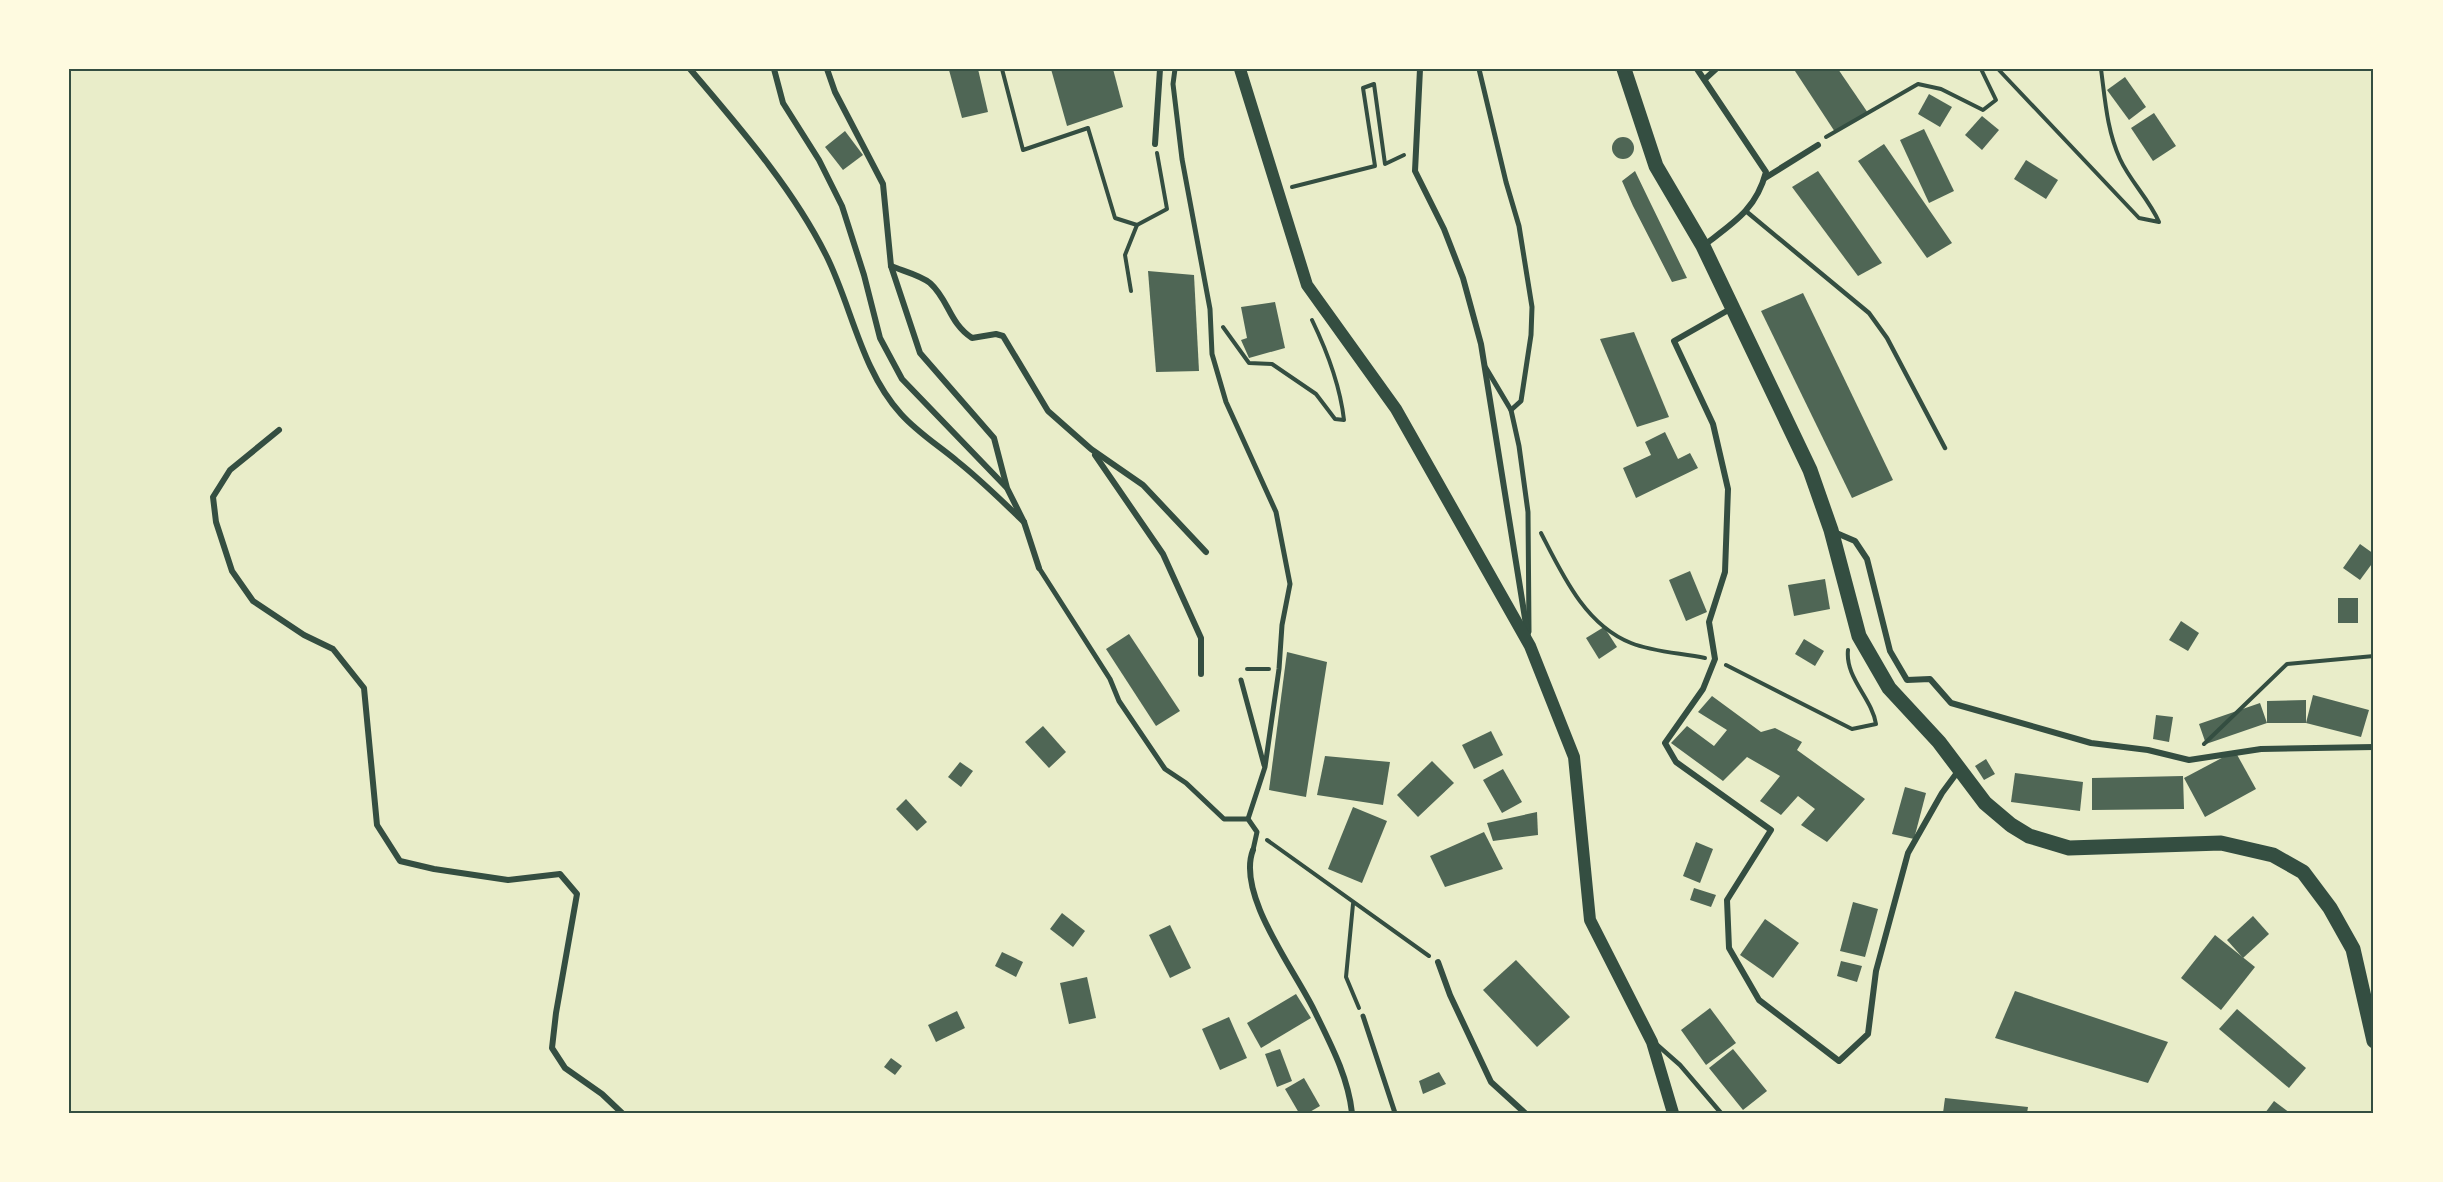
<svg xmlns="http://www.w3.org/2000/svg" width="2443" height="1182" viewBox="0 0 2443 1182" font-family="Quicksand,sans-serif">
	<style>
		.building { fill: #4f6655 }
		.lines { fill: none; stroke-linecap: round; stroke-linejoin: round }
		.path { stroke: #344e41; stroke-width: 4 }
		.service { stroke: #344e41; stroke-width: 4.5 }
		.pedestrian { stroke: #344e41; stroke-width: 5 }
		.minor { stroke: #344e41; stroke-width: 6 }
		.secondary { stroke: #344e41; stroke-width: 12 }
		.trunk { stroke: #344e41; stroke-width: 15 }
		.neatline { fill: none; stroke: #344e41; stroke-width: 2 }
	</style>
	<rect width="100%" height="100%" fill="#e9edc9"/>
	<g class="building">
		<path d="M978 69 988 112 962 118 949 70Z"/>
		<path d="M1051 69H1113L1123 107 1067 126Z"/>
		<path d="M1798 69H1838L1868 113 1835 132 1795 71Z"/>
		<path d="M2125 77 2146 107 2129 120 2107 90Z"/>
		<path d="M1929 94 1952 107 1940 127 1918 114Z"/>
		<path d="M2154 113 2176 146 2153 161 2131 128Z"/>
		<path d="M1982 116 1999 130 1982 150 1965 135Z"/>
		<path d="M1924 129 1954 191 1929 203 1900 140Z"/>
		<path d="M845 131 863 155 843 170 825 147Z"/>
		<circle cx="1623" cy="148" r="11"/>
		<path d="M1884 144 1952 243 1927 258 1858 161Z"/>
		<path d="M2026 160 2058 180 2046 199 2014 179Z"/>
		<path d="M1635 171 1649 200 1687 278 1672 282 1633 206 1622 181Z"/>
		<path d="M1818 171 1882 263 1858 276 1792 187Z"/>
		<path d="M1148 271 1194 275 1199 371 1156 372Z"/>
		<path d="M1803 293 1893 480 1852 498 1761 311Z"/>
		<path d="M1275 302 1285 348 1249 358 1241 340 1247 338 1241 307Z"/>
		<path d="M1634 332 1669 417 1637 427 1600 339Z"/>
		<path d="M1665 432 1678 459 1690 453 1698 468 1636 498 1623 468 1651 455 1645 442Z"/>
		<path d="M2360 544 2374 554V561L2360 580 2343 568Z"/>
		<path d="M1690 571 1707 612 1686 621 1669 580Z"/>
		<path d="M1825 579 1830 609 1794 616 1788 585Z"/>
		<rect x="2338" y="598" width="20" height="25"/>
		<path d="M2181 621 2199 633 2188 651 2169 640Z"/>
		<path d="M1604 627 1617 647 1599 659 1586 638Z"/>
		<path d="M1129 634 1180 711 1156 726 1106 649Z"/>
		<path d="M1804 639 1824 651 1815 666 1795 654Z"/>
		<path d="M1287 652 1327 662 1306 797 1269 790Z"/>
		<path d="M2313 695 2369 710 2361 737 2306 723H2267L2206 744 2199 724 2260 703 2267 723V701L2306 700V723Z"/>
		<path d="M1712 696 1761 732 1775 728 1802 742 1797 750 1865 799 1827 842 1801 825 1815 809 1798 796 1781 815 1760 801 1780 776 1747 757 1723 781 1671 743 1687 726 1714 746 1727 730 1698 712Z"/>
		<path d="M2156 715 2173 717 2169 742 2153 739Z"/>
		<path d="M1043 726 1066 752 1049 768 1025 742Z"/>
		<path d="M1491 731 1503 755 1474 769 1462 745Z"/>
		<path d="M2235 751 2256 789 2205 817 2184 778Z"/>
		<path d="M1325 756 1390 762 1383 805 1317 795Z"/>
		<path d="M1986 759 1995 774 1984 780 1975 766Z"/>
		<path d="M1432 761 1454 783 1418 817 1397 795Z"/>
		<path d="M960 762 973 771 961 787 948 777Z"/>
		<path d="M1503 769 1522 802 1502 813 1483 780Z"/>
		<path d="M2015 773 2083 782 2080 811 2011 802Z"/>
		<path d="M2183 776 2184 809 2092 810V778Z"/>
		<path d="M1905 787 1926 793 1914 839 1892 834Z"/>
		<path d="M906 799 927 822 917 831 896 809Z"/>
		<path d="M1353 807 1387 821 1362 883 1328 869Z"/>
		<path d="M1537 812 1538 835 1493 841 1487 823Z"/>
		<path d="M1484 832 1503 869 1445 887 1430 856Z"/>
		<path d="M1696 842 1713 849 1700 883 1683 876Z"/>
		<path d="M1694 888 1716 895 1711 907 1690 900Z"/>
		<path d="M1853 902 1878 909 1865 957 1840 951Z"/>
		<path d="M1062 913 1085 931 1073 947 1050 929Z"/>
		<path d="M2253 916 2269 934 2243 958 2227 940Z"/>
		<path d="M1765 919 1799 943 1773 978 1740 955Z"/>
		<path d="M1170 925 1191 968 1170 978 1149 935Z"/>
		<path d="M2215 935 2255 967 2221 1010 2181 978Z"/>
		<path d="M1002 952 1023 962 1016 977 995 966Z"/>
		<path d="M1516 960 1570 1017 1537 1047 1483 990Z"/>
		<path d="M1841 961 1862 966 1857 982 1837 976Z"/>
		<path d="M1087 977 1096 1018 1069 1024 1060 983Z"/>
		<path d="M2015 991 2168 1042 2148 1083 1995 1038Z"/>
		<path d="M1296 994 1311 1018 1261 1048 1247 1023Z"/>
		<path d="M1710 1008 1736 1043 1706 1065 1681 1030Z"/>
		<path d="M2237 1009 2306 1068 2289 1088 2219 1029Z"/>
		<path d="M957 1011 965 1028 936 1042 928 1025Z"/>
		<path d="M1229 1017 1247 1058 1220 1070 1202 1029Z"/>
		<path d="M1280 1049 1292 1081 1277 1087 1265 1054Z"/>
		<path d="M1733 1049 1767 1091 1743 1110 1709 1068Z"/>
		<path d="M891 1058 902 1066 895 1075 884 1067Z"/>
		<path d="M1439 1072 1446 1084 1423 1094 1419 1081Z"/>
		<path d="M1304 1078 1320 1106 1308 1113H1299L1285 1089Z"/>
		<path d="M1945 1098 2028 1107 2027 1113H1943Z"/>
		<path d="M2274 1101 2290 1113H2265Z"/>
	</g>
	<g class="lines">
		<g class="path">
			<path d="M1002 69 1023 150 1088 128 1115 218 1137 225"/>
			<path d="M1998 69 2139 218 2159 222C2149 199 2130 181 2120 159 2107 131 2105 99 2101 69"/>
			<path d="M1826 137 1918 84 1941 89 1983 110 1996 100 1981 69"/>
			<path d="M1292 187 1375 166 1363 88 1374 84 1385 164 1404 155"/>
			<path d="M1131 291 1125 255 1137 225 1167 209 1157 153"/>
			<path d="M1223 327 1249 363 1272 364 1316 394 1335 419 1344 420C1340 385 1327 351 1312 320"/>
			<path d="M1541 533C1562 574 1585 625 1631 643 1653 652 1681 653 1705 658"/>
			<path d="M1726 665 1852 729 1876 724C1872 698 1845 678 1848 650"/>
			<path d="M1247 669H1269"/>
			<path d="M2204 744 2287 664 2374 656"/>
			<path d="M1267 840 1429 956"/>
			<path d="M1353 904 1346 977 1359 1008"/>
		</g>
		<g class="service">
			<path d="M1747 212 1869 313 1887 338 1945 448"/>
			<path d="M1655 1043 1680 1065 1721 1113"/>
		</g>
		<g class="pedestrian">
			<path d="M1175 69 1173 84 1182 159 1210 309 1212 354 1226 402 1276 512 1290 584 1282 625 1279 669 1265 767 1248 819"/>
			<path d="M1479 69 1506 182 1519 226 1532 307 1531 335 1521 401 1511 410"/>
			<path d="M1486 368 1511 410 1519 446 1528 512 1529 632"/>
			<path d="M1039 568 1110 679 1119 701 1165 769 1186 783 1224 819H1248L1257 832 1253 850"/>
			<path d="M1241 680 1264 765"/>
			<path d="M1363 1016 1395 1113"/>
		</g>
		<g class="minor">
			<path d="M690 69C739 127 792 187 826 255 852 307 861 370 901 414 917 432 939 446 957 461 981 480 1002 501 1024 522"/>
			<path d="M774 69 783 103 819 160 842 206 864 275 880 338 902 379 1006 487"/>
			<path d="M827 69 835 92 883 184 891 266 920 353 994 438 1007 488 1024 522 1039 568"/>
			<path d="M1420 69 1415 171 1444 229 1463 278 1481 344 1528 637"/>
			<path d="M1697 69 1766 172C1756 210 1733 223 1703 246"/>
			<path d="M1705 79 1716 69"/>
			<path d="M1155 144 1160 69"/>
			<path d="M1765 178 1818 145"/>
			<path d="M891 266C903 271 920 275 930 283 949 300 949 323 972 338L996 334 1003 336 1048 411 1091 449 1143 485 1206 552"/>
			<path d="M1732 308 1674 341 1713 424 1728 489 1725 572 1709 622 1715 659 1703 689 1665 743 1676 762 1771 830 1727 900 1729 948 1759 1000 1839 1061 1868 1034 1876 971 1908 853 1942 793 1959 770"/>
			<path d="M279 430 230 470 213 497 216 522 232 571 253 601 304 635 333 649 364 688 377 825 400 861 434 869 508 880 560 874 577 894 556 1013 552 1048 565 1068 602 1094 622 1113"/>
			<path d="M1095 455 1163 554 1201 638V674"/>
			<path d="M1834 532 1855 541 1867 559 1890 651 1907 680 1930 679 1951 703 2091 743 2148 750 2189 760 2261 749 2374 747"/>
			<path d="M1253 850C1236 894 1294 969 1314 1010 1330 1043 1348 1076 1352 1113"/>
			<path d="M1438 962 1450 995 1491 1082 1525 1113"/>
		</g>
		<path class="secondary" d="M1240 69 1307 285 1396 409 1530 646 1574 757 1590 920 1652 1042 1673 1113"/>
		<path class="trunk" d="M1624 69 1656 166 1703 246 1810 470 1831 530 1859 636 1889 688 1939 742 1985 803 2011 825 2029 836 2069 848 2221 843 2273 855 2303 872 2330 908 2353 949 2374 1041"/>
	</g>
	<rect width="2443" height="1182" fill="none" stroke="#fefae0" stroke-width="141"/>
	<rect x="70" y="70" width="2302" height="1042" class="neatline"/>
</svg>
